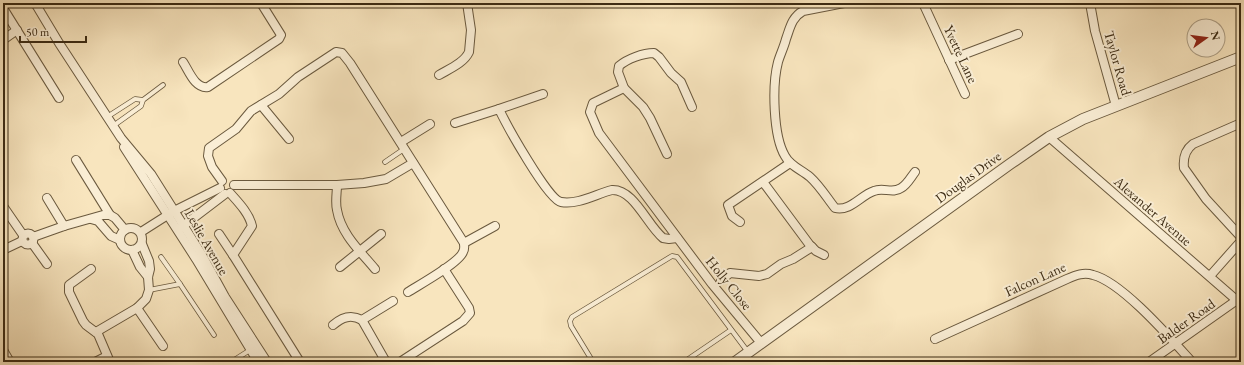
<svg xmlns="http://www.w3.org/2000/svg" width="1244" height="365" viewBox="0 0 1244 365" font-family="'EB Garamond',serif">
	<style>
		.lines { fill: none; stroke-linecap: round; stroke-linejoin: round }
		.service-casing { stroke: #6a593e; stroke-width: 5.5 }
		.minor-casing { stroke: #6a593e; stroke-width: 10 }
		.tertiary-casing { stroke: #6a593e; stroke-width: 12 }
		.service { stroke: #faeed5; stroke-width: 4 }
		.minor { stroke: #faeed5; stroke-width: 8 }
		.tertiary { stroke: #faeed5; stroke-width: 10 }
		.labels { text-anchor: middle; stroke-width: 4; stroke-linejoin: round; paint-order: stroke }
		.street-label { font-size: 14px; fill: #3b2a13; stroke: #faeed5 }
	</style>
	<rect width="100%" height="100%" fill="#f8e5be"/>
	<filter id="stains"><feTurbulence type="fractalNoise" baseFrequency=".005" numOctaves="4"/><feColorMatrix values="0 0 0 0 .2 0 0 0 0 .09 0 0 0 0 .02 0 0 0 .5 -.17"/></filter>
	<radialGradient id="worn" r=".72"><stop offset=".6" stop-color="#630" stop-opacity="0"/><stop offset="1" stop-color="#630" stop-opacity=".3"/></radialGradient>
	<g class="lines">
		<g class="service-casing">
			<g id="service">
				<path d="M107 117 135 99 143 100"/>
				<path d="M113 126 141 106 143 100 163 85"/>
				<path d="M385 162 404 149"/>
				<path d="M161 257 180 284"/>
				<path d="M149 290 180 284 214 335"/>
				<path d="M231 362 250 350"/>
				<path d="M593 362 571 326 570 321 572 317 672 256 677 257 680 261 748 352"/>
				<path d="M684 362 731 330"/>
			</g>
		</g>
		<g class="minor-casing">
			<g id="minor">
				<path d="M35 3 59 43 121 138 151 174 202 255 225 297 267 362"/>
				<path d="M844 3 803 11C792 17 790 28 786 39 784 47 780 55 778 62 772 85 773 136 785 156 790 166 802 170 810 177 820 186 827 198 835 208 850 212 861 195 874 191 883 187 893 194 901 188 907 185 911 177 915 172"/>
				<path d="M923 3 965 94"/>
				<path d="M1090 3 1095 31 1116 106"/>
				<path d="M3 8 59 98"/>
				<path d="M3 40 17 30"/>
				<path d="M949 60 1018 34"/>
				<path d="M183 62C189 71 195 89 208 87L279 39 281 35 261 3"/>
				<path d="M439 75C449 69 464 63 469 52L471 30 467 3"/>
				<path d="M624 88 593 103 590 112 599 133 608 145 712 284 761 343"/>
				<path d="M261 105 289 139"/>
				<path d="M499 109 543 94"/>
				<path d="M455 123 499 109C506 124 548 200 561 202 578 205 596 194 612 190 634 189 647 225 663 238L669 239 677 238"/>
				<path d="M1241 123 1193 144C1185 150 1183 159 1184 168L1206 199 1241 237"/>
				<path d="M1049 137 1241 304"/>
				<path d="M401 142 430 124"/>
				<path d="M124 147 196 259 258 362"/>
				<path d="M667 154 650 118 643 107 624 88 618 72 619 66C627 59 643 53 654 53L659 57 671 73 681 82 692 107"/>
				<path d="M76 160 110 215"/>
				<path d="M222 181 212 167 208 156 209 148 236 129 251 111 279 94 298 77 336 52 342 53 350 63 464 243C464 246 465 249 463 252 459 263 419 285 408 292"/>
				<path d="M763 182 809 244 816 251 824 255"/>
				<path d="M234 185H337L364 183 386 179 413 163"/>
				<path d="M337 185C337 193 335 202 337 210 341 234 361 252 375 269"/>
				<path d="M230 193C238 202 249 213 252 226L233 255 300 362"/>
				<path d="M47 198 64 226"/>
				<path d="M3 206 23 235"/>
				<path d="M91 219 98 221 111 236 120 240"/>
				<path d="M740 222 732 216 728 205 790 163"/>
				<circle cx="131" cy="239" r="11"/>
				<path d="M179 229 225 194"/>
				<path d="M141 232 174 211 220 188"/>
				<circle cx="28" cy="239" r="5.5"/>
				<path d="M219 234 233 255"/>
				<path d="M33 237 64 226 103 215H110L115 218 125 230"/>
				<path d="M32 243 47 264"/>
				<path d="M464 243 495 226"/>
				<path d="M3 250 22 241"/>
				<path d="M132 250 140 267 148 277"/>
				<path d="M340 267 381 234"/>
				<path d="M91 269 69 285V292L83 321 86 325 98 334 110 362"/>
				<path d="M1210 276 1241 241"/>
				<path d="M721 280 730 273 759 276 767 274 781 264 793 259 812 247"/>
				<path d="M137 308 163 346"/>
				<path d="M362 320 386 362"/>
				<path d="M333 325C342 317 351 314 362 320L393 301"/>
				<path d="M96 332 137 308 146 299 149 290 148 277 150 269 149 261 142 244"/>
				<path d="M935 339 1067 279C1076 275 1084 272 1093 275 1122 282 1171 339 1192 362"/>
				<path d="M3 350 10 362"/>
				<path d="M95 362 107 356"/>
				<path d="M400 362 463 321 470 313 469 308 444 269"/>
				<path d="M1149 362 1237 300"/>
			</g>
		</g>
		<g class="tertiary-casing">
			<path id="tertiary" d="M735 362 1010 164 1049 137 1083 119 1241 57"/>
		</g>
		<use href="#service" class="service"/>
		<use href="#minor" class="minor"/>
		<use href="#tertiary" class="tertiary"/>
	</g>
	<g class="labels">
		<g class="street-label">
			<text transform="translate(961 54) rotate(65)" y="5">Yvette Lane</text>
			<text transform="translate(1118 63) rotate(74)" y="5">Taylor Road</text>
			<text transform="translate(968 177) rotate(-36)" y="5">Douglas Drive</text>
			<text transform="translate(1153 211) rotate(41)" y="5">Alexander Avenue</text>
			<text transform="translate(207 242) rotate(60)" y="5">Leslie Avenue</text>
			<text transform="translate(1035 279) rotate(-24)" y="5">Falcon Lane</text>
			<text transform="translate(729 283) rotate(51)" y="5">Holly Close</text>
			<text transform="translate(1186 321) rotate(-35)" y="5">Balder Road</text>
		</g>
	</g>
	<rect width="1244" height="365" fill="none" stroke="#f8e5be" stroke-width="16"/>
	<rect x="4" y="4" width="1236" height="357" fill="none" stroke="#3b2a13" stroke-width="2"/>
	<rect x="8" y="8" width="1228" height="349" fill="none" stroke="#3b2a13"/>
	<g transform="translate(1206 38) rotate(76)"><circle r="19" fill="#faeed5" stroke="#aea087"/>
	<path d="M0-3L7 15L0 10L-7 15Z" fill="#8f2418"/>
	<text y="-6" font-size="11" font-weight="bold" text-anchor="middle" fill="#3b2a13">N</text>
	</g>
	<path d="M20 36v6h66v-6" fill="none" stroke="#3b2a13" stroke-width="2"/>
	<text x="26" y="36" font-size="12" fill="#3b2a13" stroke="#faeed5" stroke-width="3" paint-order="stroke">50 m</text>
	<rect width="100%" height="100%" filter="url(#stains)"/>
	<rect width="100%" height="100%" fill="url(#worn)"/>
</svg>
